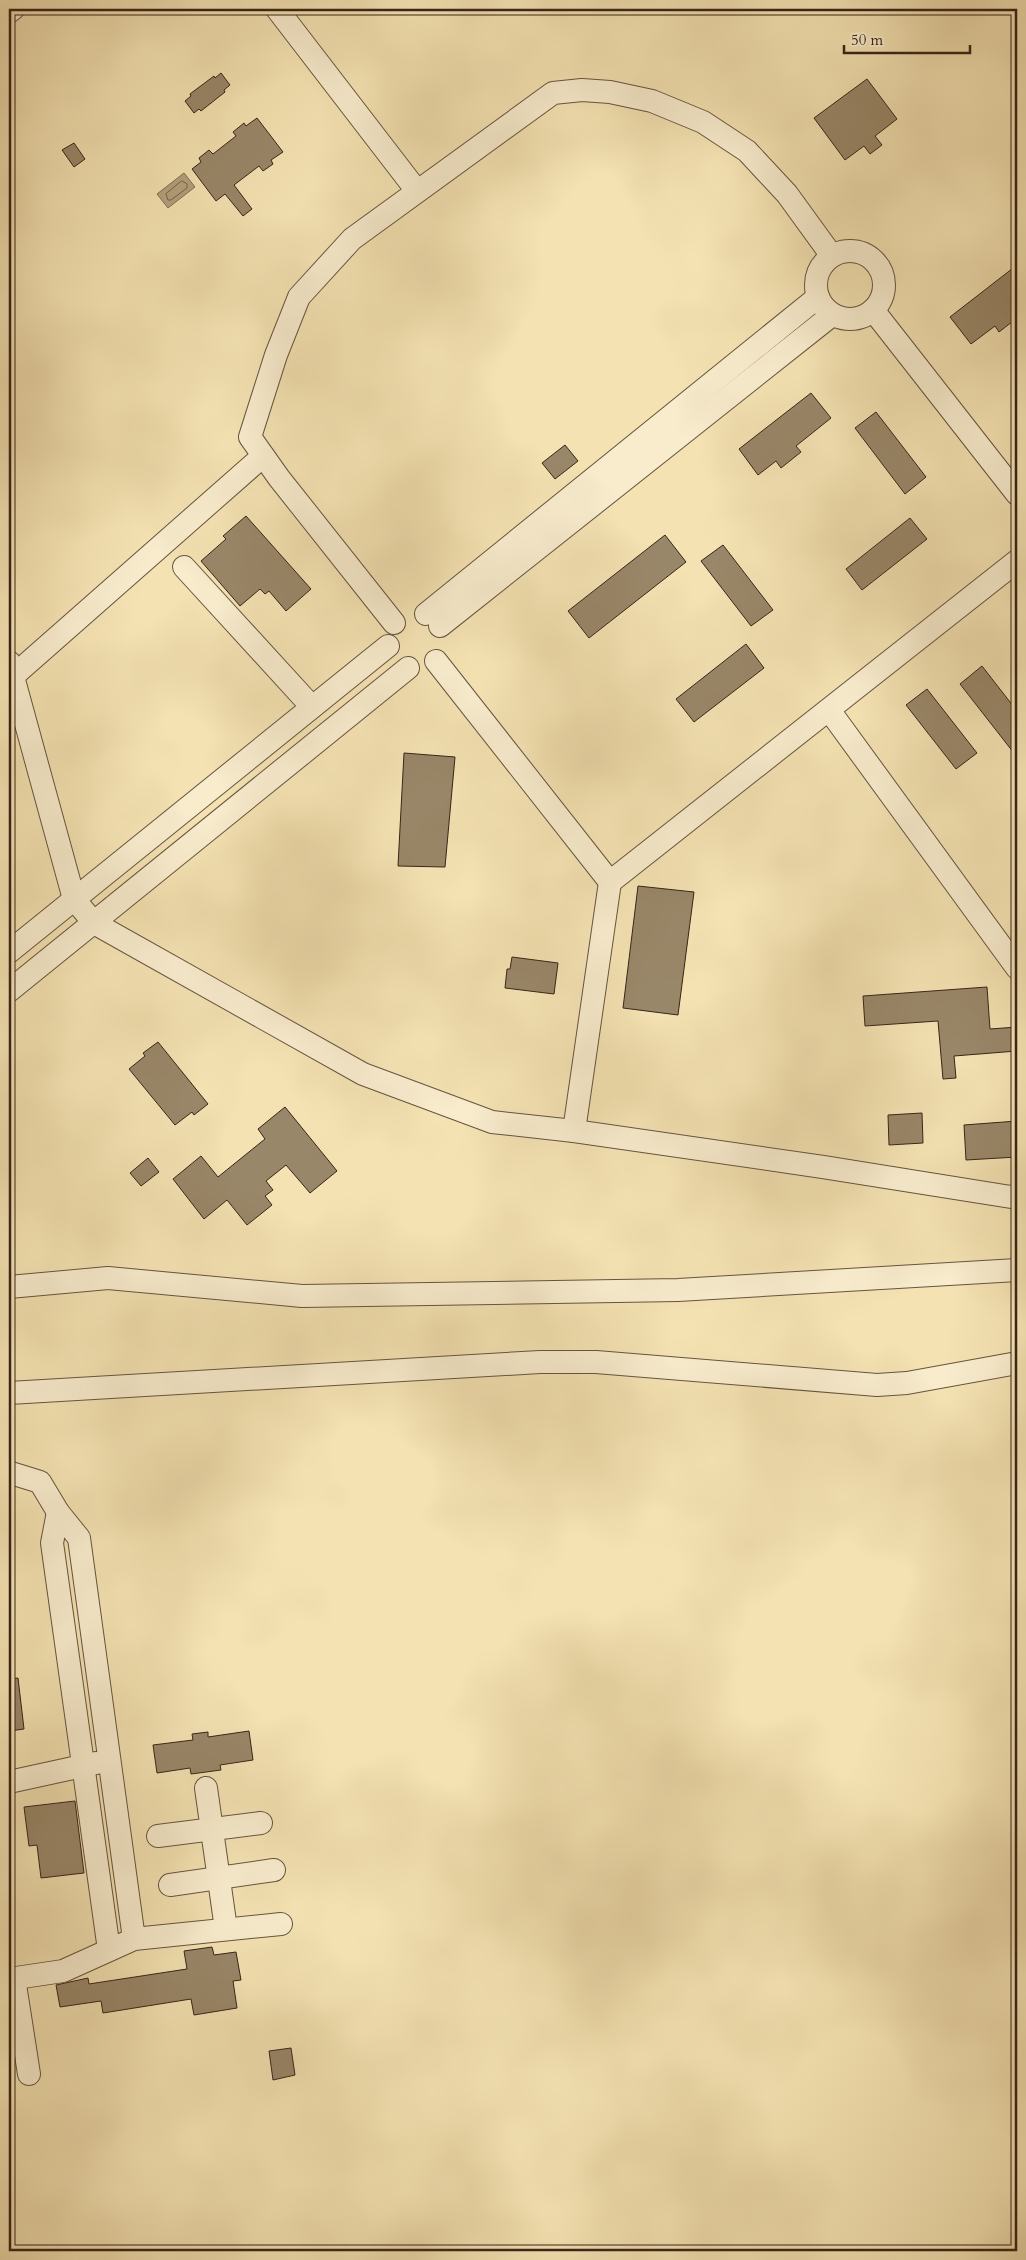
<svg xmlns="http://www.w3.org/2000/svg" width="1026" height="2260" viewBox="0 0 1026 2260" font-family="Cardo,serif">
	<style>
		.water { fill: #b4a17e; stroke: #826f56 }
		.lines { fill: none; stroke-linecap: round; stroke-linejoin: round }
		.shore { stroke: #76624c; stroke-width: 1 }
		.building { fill: #998769; stroke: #372419 }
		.minor-casing { stroke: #66543f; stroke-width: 24 }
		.minor { stroke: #f8eccd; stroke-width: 22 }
	</style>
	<rect width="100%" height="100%" fill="#f4e2b2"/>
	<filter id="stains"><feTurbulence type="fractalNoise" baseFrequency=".004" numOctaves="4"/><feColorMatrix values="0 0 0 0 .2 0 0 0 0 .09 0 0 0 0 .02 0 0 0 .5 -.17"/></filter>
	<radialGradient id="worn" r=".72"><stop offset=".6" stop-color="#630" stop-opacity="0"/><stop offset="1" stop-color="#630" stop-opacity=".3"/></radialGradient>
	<path class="water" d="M184 173 195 187 168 208 157 194Z"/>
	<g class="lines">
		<path class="shore" d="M182 181 187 184V188L171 200H168L166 194Z"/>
	</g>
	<g class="building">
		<path d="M221 73 230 85 224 90 225 92 201 111 199 109 194 113 185 101 191 96 190 94 214 76 215 78Z"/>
		<path d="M867 79 897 119 875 136 882 145 870 154 864 146 845 160 814 118Z"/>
		<path d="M257 118 283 152 271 160 273 164 263 171 259 166 234 185 252 209 243 216 225 194 216 201 192 169 201 162 199 158 209 150 213 154 236 136 233 132 244 123 246 126Z"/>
		<path d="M74 143 85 159 74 167 62 150Z"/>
		<path d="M1017 265V318L999 332 995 326 971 344 950 317Z"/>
		<path d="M811 393 831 418 796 446 801 452 781 468 776 461 758 475 739 449Z"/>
		<path d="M876 412 926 477 905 494 855 428Z"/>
		<path d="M565 445 578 461 555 479 542 463Z"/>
		<path d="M246 516 311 589 286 611 269 591 265 594 260 589 240 606 201 561 226 539 223 536Z"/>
		<path d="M910 518 927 539 862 590 846 569Z"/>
		<path d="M665 535 686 562 589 638 568 611Z"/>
		<path d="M723 545 773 610 751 626 701 561Z"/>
		<path d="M746 644 764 668 694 722 676 699Z"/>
		<path d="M982 666 1017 711V757L960 684Z"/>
		<path d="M927 689 977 753 956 769 906 705Z"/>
		<path d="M404 753 455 757 445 867 398 866Z"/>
		<path d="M638 886 694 892 678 1015 623 1008Z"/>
		<path d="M512 957 558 963 554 994 505 988 507 969H510Z"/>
		<path d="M987 987 990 1029 1017 1027V1051L954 1056 956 1078 943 1079 938 1021 865 1026 863 996Z"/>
		<path d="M158 1042 208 1104 194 1115 192 1112 175 1125 129 1069 145 1056 143 1053Z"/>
		<path d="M285 1107 337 1171 310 1193 286 1165 266 1181 273 1190 265 1196 272 1205 247 1225 227 1200 204 1219 173 1179 201 1156 218 1177 265 1139 258 1129Z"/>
		<path d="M922 1113 923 1143 889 1145 888 1115Z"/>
		<path d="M1017 1121V1157L966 1160 964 1125Z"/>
		<path d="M148 1158 159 1172 141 1186 130 1173Z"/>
		<path d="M18 1678 24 1729 9 1731V1679Z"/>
		<path d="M249 1731 253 1760 220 1765 221 1770 191 1774 190 1768 157 1773 153 1745 193 1740 192 1734 208 1732V1737Z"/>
		<path d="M75 1801 84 1873 41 1878 37 1845 29 1846 24 1807Z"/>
		<path d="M212 1947 214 1955 236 1952 241 1980 233 1981 237 2008 194 2015 191 1999 103 2013 101 2001 60 2007 56 1985 88 1978 89 1984 187 1969 184 1951Z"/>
		<path d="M291 2048 295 2075 273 2080 269 2051Z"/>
	</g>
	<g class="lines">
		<g class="minor-casing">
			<g id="minor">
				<path d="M277 9 417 191"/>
				<path d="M9 12 13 9"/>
				<circle cx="850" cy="285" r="34"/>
				<path d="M873 310 1017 494"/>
				<path d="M184 567 312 707"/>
				<path d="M426 614 818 297"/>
				<path d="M394 623 279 478 250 437 276 355 299 297 352 239 553 93 582 90 610 92 652 101 703 122 747 151 787 194 832 256"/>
				<path d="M440 626 832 315"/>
				<path d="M436 661 610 882 1017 561"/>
				<path d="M9 662 74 899 94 923 363 1074 492 1122 574 1131 610 882"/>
				<path d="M12 677 263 456"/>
				<path d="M829 710 1017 968"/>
				<path d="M9 952 388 646"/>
				<path d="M9 991 408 668"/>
				<path d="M574 1131 823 1167 1011 1197 1017 1195"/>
				<path d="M9 1287 108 1278 302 1296 678 1290 1017 1270"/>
				<path d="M9 1393 540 1362H596L877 1385 907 1383 1017 1363"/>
				<path d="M9 1474 11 1473 40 1482 58 1512 79 1538 134 1939"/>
				<path d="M58 1512 52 1543 109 1950"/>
				<path d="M9 1782 96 1763"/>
				<path d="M206 1788 226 1929"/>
				<path d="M158 1836 261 1823"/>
				<path d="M170 1885 274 1870"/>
				<path d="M14 1978 29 2074"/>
				<path d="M9 1979 63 1971 134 1939 281 1924"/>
			</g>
		</g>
		<use href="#minor" class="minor"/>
	</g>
	<rect width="1026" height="2260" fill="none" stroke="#f4e2b2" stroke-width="30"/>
	<rect x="10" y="10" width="1006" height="2240" fill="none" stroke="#372419" stroke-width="2.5"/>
	<rect x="15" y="15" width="996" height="2230" fill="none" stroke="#372419"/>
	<path d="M844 45v8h126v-8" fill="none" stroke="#372419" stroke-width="2.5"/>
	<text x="851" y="45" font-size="15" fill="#372419" stroke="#f8eccd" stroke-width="4" paint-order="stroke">50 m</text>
	<rect width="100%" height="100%" filter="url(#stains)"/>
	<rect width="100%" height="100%" fill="url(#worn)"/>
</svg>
